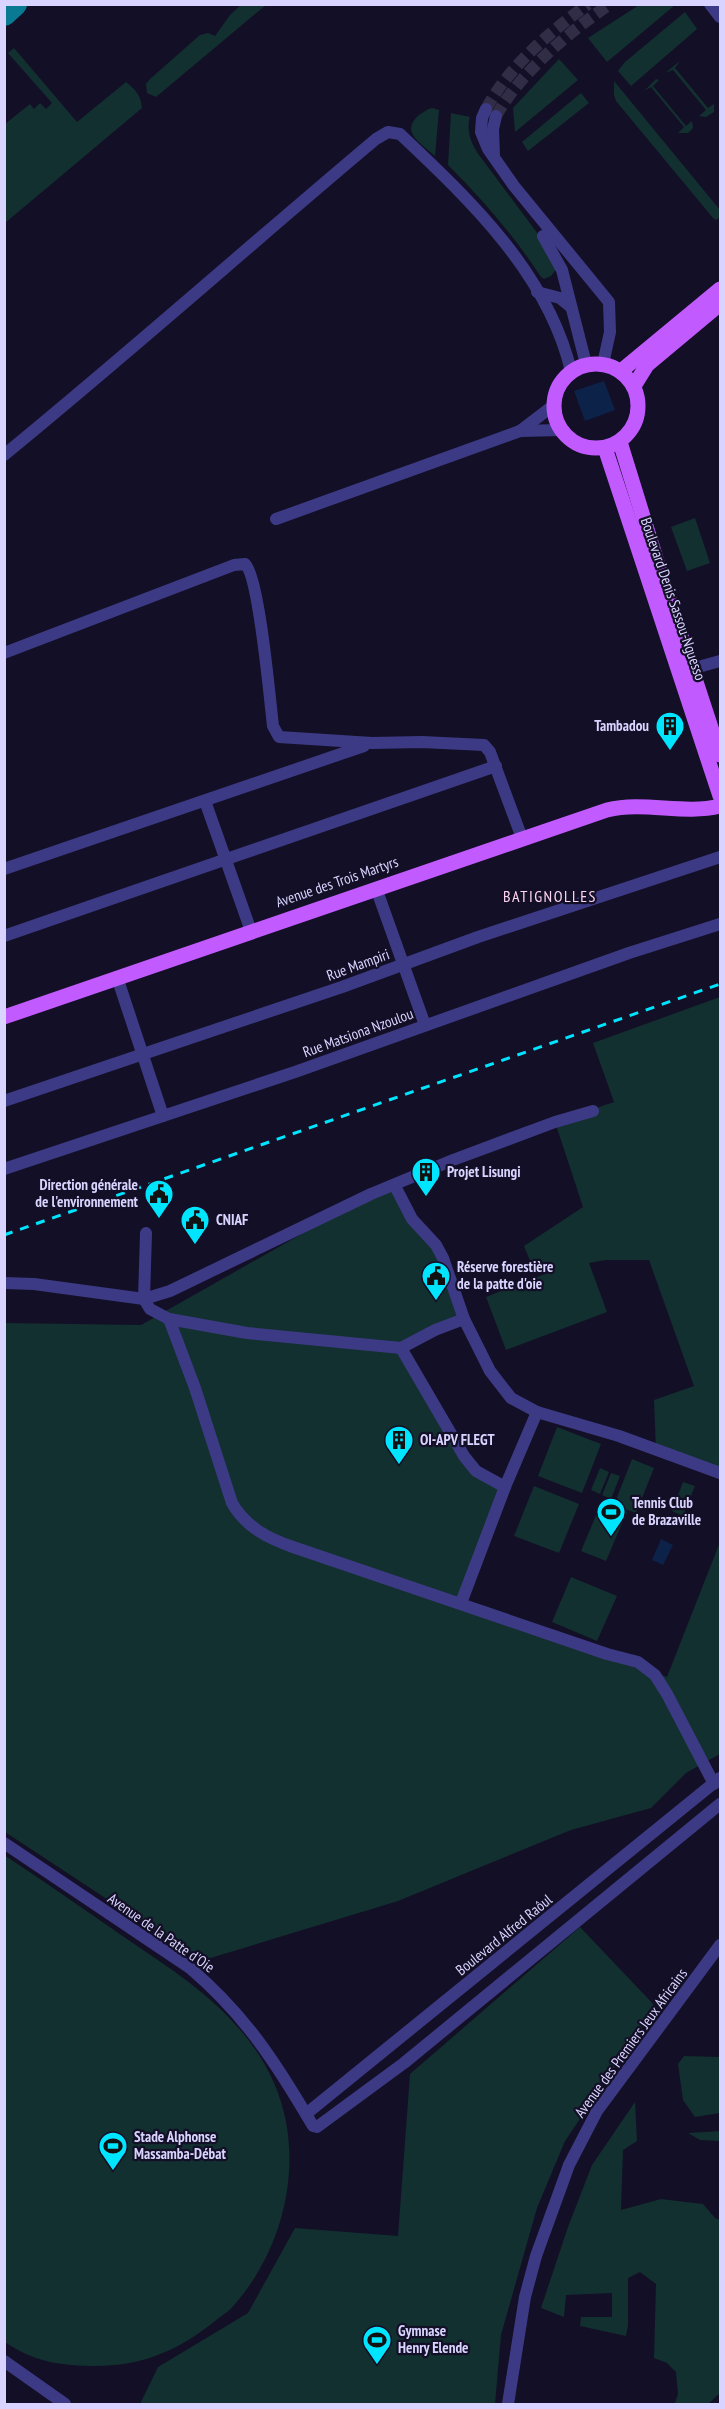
<svg xmlns="http://www.w3.org/2000/svg" width="725" height="2409" viewBox="0 0 725 2409" font-family="'PT Sans Narrow',sans-serif">
	<style>
		.green { fill: #12302f }
		.water { fill: #0c2248 }
		.lines { fill: none; stroke-linecap: round; stroke-linejoin: round }
		.taxiway { stroke: #0a7a92; stroke-width: 24 }
		.minor-tunnel { stroke: #312d47; stroke-width: 12; stroke-dasharray: 12 6; stroke-linecap: butt }
		.minor { stroke: #3d3a85; stroke-width: 12 }
		.major { stroke: #c25bff; stroke-width: 15 }
		.rail { stroke: #00e5ff; stroke-width: 3; stroke-dasharray: 9 8; stroke-linecap: butt }
		.labels { text-anchor: middle; stroke-width: 4.5; stroke-linejoin: round; paint-order: stroke }
		.street-label { font-size: 15px; fill: #d9d4ff; stroke: #130f26 }
		.poi-label { font-size: 15px; font-weight: bold; fill: #d9d4ff; stroke: #130f26; text-anchor: start }
		.neighbourhood-label { font-size: 16px; letter-spacing: 1.5px; fill: #ffd6f0; stroke: #130f26 }
	</style>
	<rect width="100%" height="100%" fill="#130f26"/>
	<g class="green">
		<path d="M242 4 266 5 156 97 147 93 146 84 150 79 200 35 208 33 215 36 230 15Z"/>
		<path d="M639 5H675L607 62 588 38Z"/>
		<path d="M685 12 697 29 631 86 618 71 625 62Z"/>
		<path d="M14 48 77 122 126 82C136 90 141 96 142 108L5 223V124L30 104 34 109 40 103 46 109 52 103 8 53Z"/>
		<path d="M559 59 578 80 515 132 513 108Z"/>
		<path d="M680 61 675 68 708 108 714 104V112L706 117 699 116 706 110 673 70 665 73Z"/>
		<path d="M656 79 659 80 653 86 686 126 692 121 693 128 688 133H678L684 127 651 87 644 91Z"/>
		<path d="M614 81 720 210V217L716 220 713 218 616 101 614 95Z"/>
		<path d="M581 93 589 103 528 151 522 142Z"/>
		<path d="M432 108 439 110 435 156C422 144 399 132 419 115 424 112 427 109 432 108Z"/>
		<path d="M451 113 470 117C466 131 471 143 479 155L538 234 558 267 551 276 544 279 541 277C514 236 483 200 448 165Z"/>
		<path d="M695 518 710 563 687 571 671 527Z"/>
		<path d="M720 997V1475L656 1451 654 1400 694 1386 649 1260H606L589 1263 607 1312 506 1350 486 1297 555 1270 535 1273 524 1246 583 1207 555 1122 614 1102 593 1043Z"/>
		<path d="M395 1186 435 1244 464 1319 401 1348 464 1456 505 1487 461 1602 667 1677 720 1542V1754L686 1773 651 1808 571 1830 398 1901 201 1961 5 1832V1323L141 1325 374 1193Z"/>
		<path d="M557 1427 601 1444 582 1493 538 1476Z"/>
		<path d="M632 1459 654 1468 636 1513 614 1505Z"/>
		<path d="M600 1468 609 1472 600 1494 591 1490Z"/>
		<path d="M611 1473 620 1476 611 1499 602 1495Z"/>
		<path d="M683 1482 695 1486 683 1516 672 1511Z"/>
		<path d="M534 1486 579 1504 559 1553 514 1536Z"/>
		<path d="M602 1501 627 1512 606 1561 581 1551Z"/>
		<path d="M571 1577 617 1596 597 1641 552 1622Z"/>
		<path d="M4 1855C45 1882 84 1909 124 1937 183 1977 244 2015 274 2083 306 2155 286 2246 235 2304 230 2311 221 2316 215 2321 177 2352 139 2367 90 2366 56 2365 33 2361 5 2342Z"/>
		<path d="M580 1927 656 2007 565 2141 537 2208 501 2335 495 2404H140L158 2367 248 2313 295 2228 398 2236 410 2074Z"/>
		<path d="M684 2056 720 2057V2113L695 2117 683 2100 678 2064Z"/>
		<path d="M635 2102 637 2141 623 2150 621 2210 661 2199 703 2204 715 2218 720 2220V2393L708 2404H640L675 2403 678 2394 676 2372 667 2363 654 2358 656 2284 640 2272 628 2278V2325L626 2336 580 2326 581 2317H612V2293L566 2295 564 2317 541 2308 568 2227 592 2165Z"/>
		<path d="M720 2131V2141L700 2140 688 2133Z"/>
	</g>
	<g class="water">
		<path d="M604 381 615 410 585 421 574 391Z"/>
		<path d="M661 1539 673 1545 663 1565 652 1560Z"/>
	</g>
	<g class="lines">
		<path class="taxiway" d="M4 14 15 4"/>
		<g class="minor-tunnel">
			<path d="M486 109C510 65 549 33 588 4"/>
			<path d="M496 116C520 73 569 32 610 4"/>
		</g>
		<g class="minor">
			<path d="M710 4 720 17"/>
			<path d="M486 109 482 118 481 132 488 149 514 186 609 302 610 332 603 364"/>
			<path d="M494 156 493 129 496 116"/>
			<path d="M543 236 562 270 586 364"/>
			<path d="M537 292 560 298 571 307"/>
			<path d="M520 431 561 430"/>
			<path d="M4 455C130 352 251 244 376 139L388 132 400 134C471 201 548 274 571 371"/>
			<path d="M276 519 520 431 554 405"/>
			<path d="M4 653 234 565 245 564C259 576 270 701 273 726L279 737 372 743 422 742 484 745 490 752 522 838"/>
			<path d="M691 669 720 661"/>
			<path d="M205 801 251 931"/>
			<path d="M4 869 364 746"/>
			<path d="M376 888 425 1025"/>
			<path d="M4 936 496 766"/>
			<path d="M117 977 163 1116"/>
			<path d="M4 1101 342 987 478 937 720 857"/>
			<path d="M4 1169 295 1072 629 953 720 924"/>
			<path d="M395 1186 412 1219 436 1245 443 1258 464 1319 490 1371 511 1398 537 1412 619 1436 720 1473"/>
			<path d="M146 1233 144 1299 150 1309 169 1319 247 1333 401 1348 435 1330 464 1319"/>
			<path d="M4 1283 34 1284 144 1299 170 1291 371 1194 453 1160 555 1122 593 1111"/>
			<path d="M169 1319 195 1388 232 1503C246 1527 267 1538 293 1547L607 1654 638 1662 655 1675 667 1694 714 1784"/>
			<path d="M401 1348 464 1456 476 1471 505 1487 537 1412"/>
			<path d="M461 1603 505 1487"/>
			<path d="M4 1843 190 1968C246 2016 276 2063 313 2126L317 2127 404 2063 720 1804"/>
			<path d="M306 2114 720 1778"/>
			<path d="M4 2361 65 2404"/>
			<path d="M508 2404 525 2297 536 2256 569 2165 597 2111 720 1945"/>
		</g>
		<g class="major">
			<circle cx="596" cy="406" r="42"/>
			<path d="M621 371 720 289"/>
			<path d="M634 386 647 365 720 304"/>
			<path d="M620 442 663 581 720 755"/>
			<path d="M605 448 720 796"/>
			<path d="M4 1017 607 810C645 801 683 815 720 806"/>
		</g>
		<path class="rail" d="M4 1235 720 984"/>
	</g>
	<defs>
		<g id="building-pin" transform="scale(1.5)"><path d="M0 17L-7.5 6A9.5 9.5 0 1 1 7.5 6Z" fill="#00e5ff" stroke="#130f26"/><path d="M-4-6H4V6H1V3H-1V6H-4ZM-2.5-4.3h1.7v1.8h-1.7ZM.8-4.3h1.7v1.8H.8ZM-2.5-1h1.7V.8h-1.7ZM.8-1h1.7V.8H.8Z" fill="#111"/></g>
		<g id="civic-pin" transform="scale(1.5)"><path d="M0 17L-7.5 6A9.5 9.5 0 1 1 7.5 6Z" fill="#00e5ff" stroke="#130f26"/><path d="M-.6-6.5H3V-4.5H.6V-3L4-1V1h2V6H-6V1h2V-1L-.6-3ZM-1.2 2.5V6h2.4V2.5Z" fill="#111"/></g>
		<g id="stadium-pin" transform="scale(1.5)"><path d="M0 17L-7.5 6A9.5 9.5 0 1 1 7.5 6Z" fill="#00e5ff" stroke="#130f26"/><path d="M0-5a6.5 5 0 1 0 0 10a6.5 5 0 1 0 0-10ZM-3.5-1.8h7v3.6h-7Z" fill="#111"/></g>
	</defs>
	<g fill-rule="evenodd">
		<use href="#building-pin" x="670" y="726"/>
		<use href="#building-pin" x="426" y="1172"/>
		<use href="#civic-pin" x="159" y="1194"/>
		<use href="#civic-pin" x="195" y="1220"/>
		<use href="#civic-pin" x="436" y="1276"/>
		<use href="#building-pin" x="399" y="1440"/>
		<use href="#stadium-pin" x="611" y="1512"/>
		<use href="#stadium-pin" x="113" y="2146"/>
		<use href="#stadium-pin" x="377" y="2340"/>
	</g>
	<g class="labels">
		<g class="street-label">
			<text transform="translate(673 599) rotate(71)" y="5">Boulevard Denis Sassou-Nguesso</text>
			<text transform="translate(337 882) rotate(-19)" y="5">Avenue des Trois Martyrs</text>
			<text transform="translate(358 965) rotate(-20)" y="5">Rue Mampiri</text>
			<text transform="translate(358 1033) rotate(-20)" y="5">Rue Matsiona Nzoulou</text>
			<text transform="translate(161 1933) rotate(35)" y="5">Avenue de la Patte d'Oie</text>
			<text transform="translate(504 1935) rotate(-39)" y="5">Boulevard Alfred Raôul</text>
			<text transform="translate(631 2043) rotate(-54)" y="5">Avenue des Premiers Jeux Africains</text>
		</g>
		<g class="poi-label">
			<text x="649" y="731" text-anchor="end">Tambadou</text>
			<text x="447" y="1177">Projet Lisungi</text>
			<text x="138" y="1190" text-anchor="end">Direction générale<tspan x="138" dy="17">de l'environnement</tspan></text>
			<text x="216" y="1225">CNIAF</text>
			<text x="457" y="1272">Réserve forestière<tspan x="457" dy="17">de la patte d'oie</tspan></text>
			<text x="420" y="1445">OI-APV FLEGT</text>
			<text x="632" y="1508">Tennis Club<tspan x="632" dy="17">de Brazaville</tspan></text>
			<text x="134" y="2142">Stade Alphonse<tspan x="134" dy="17">Massamba-Débat</tspan></text>
			<text x="398" y="2336">Gymnase<tspan x="398" dy="17">Henry Elende</tspan></text>
		</g>
		<g class="neighbourhood-label">
			<text x="550" y="902">BATIGNOLLES</text>
		</g>
	</g>
	<rect width="725" height="2409" fill="none" stroke="#d9d4ff" stroke-width="12"/>
</svg>
